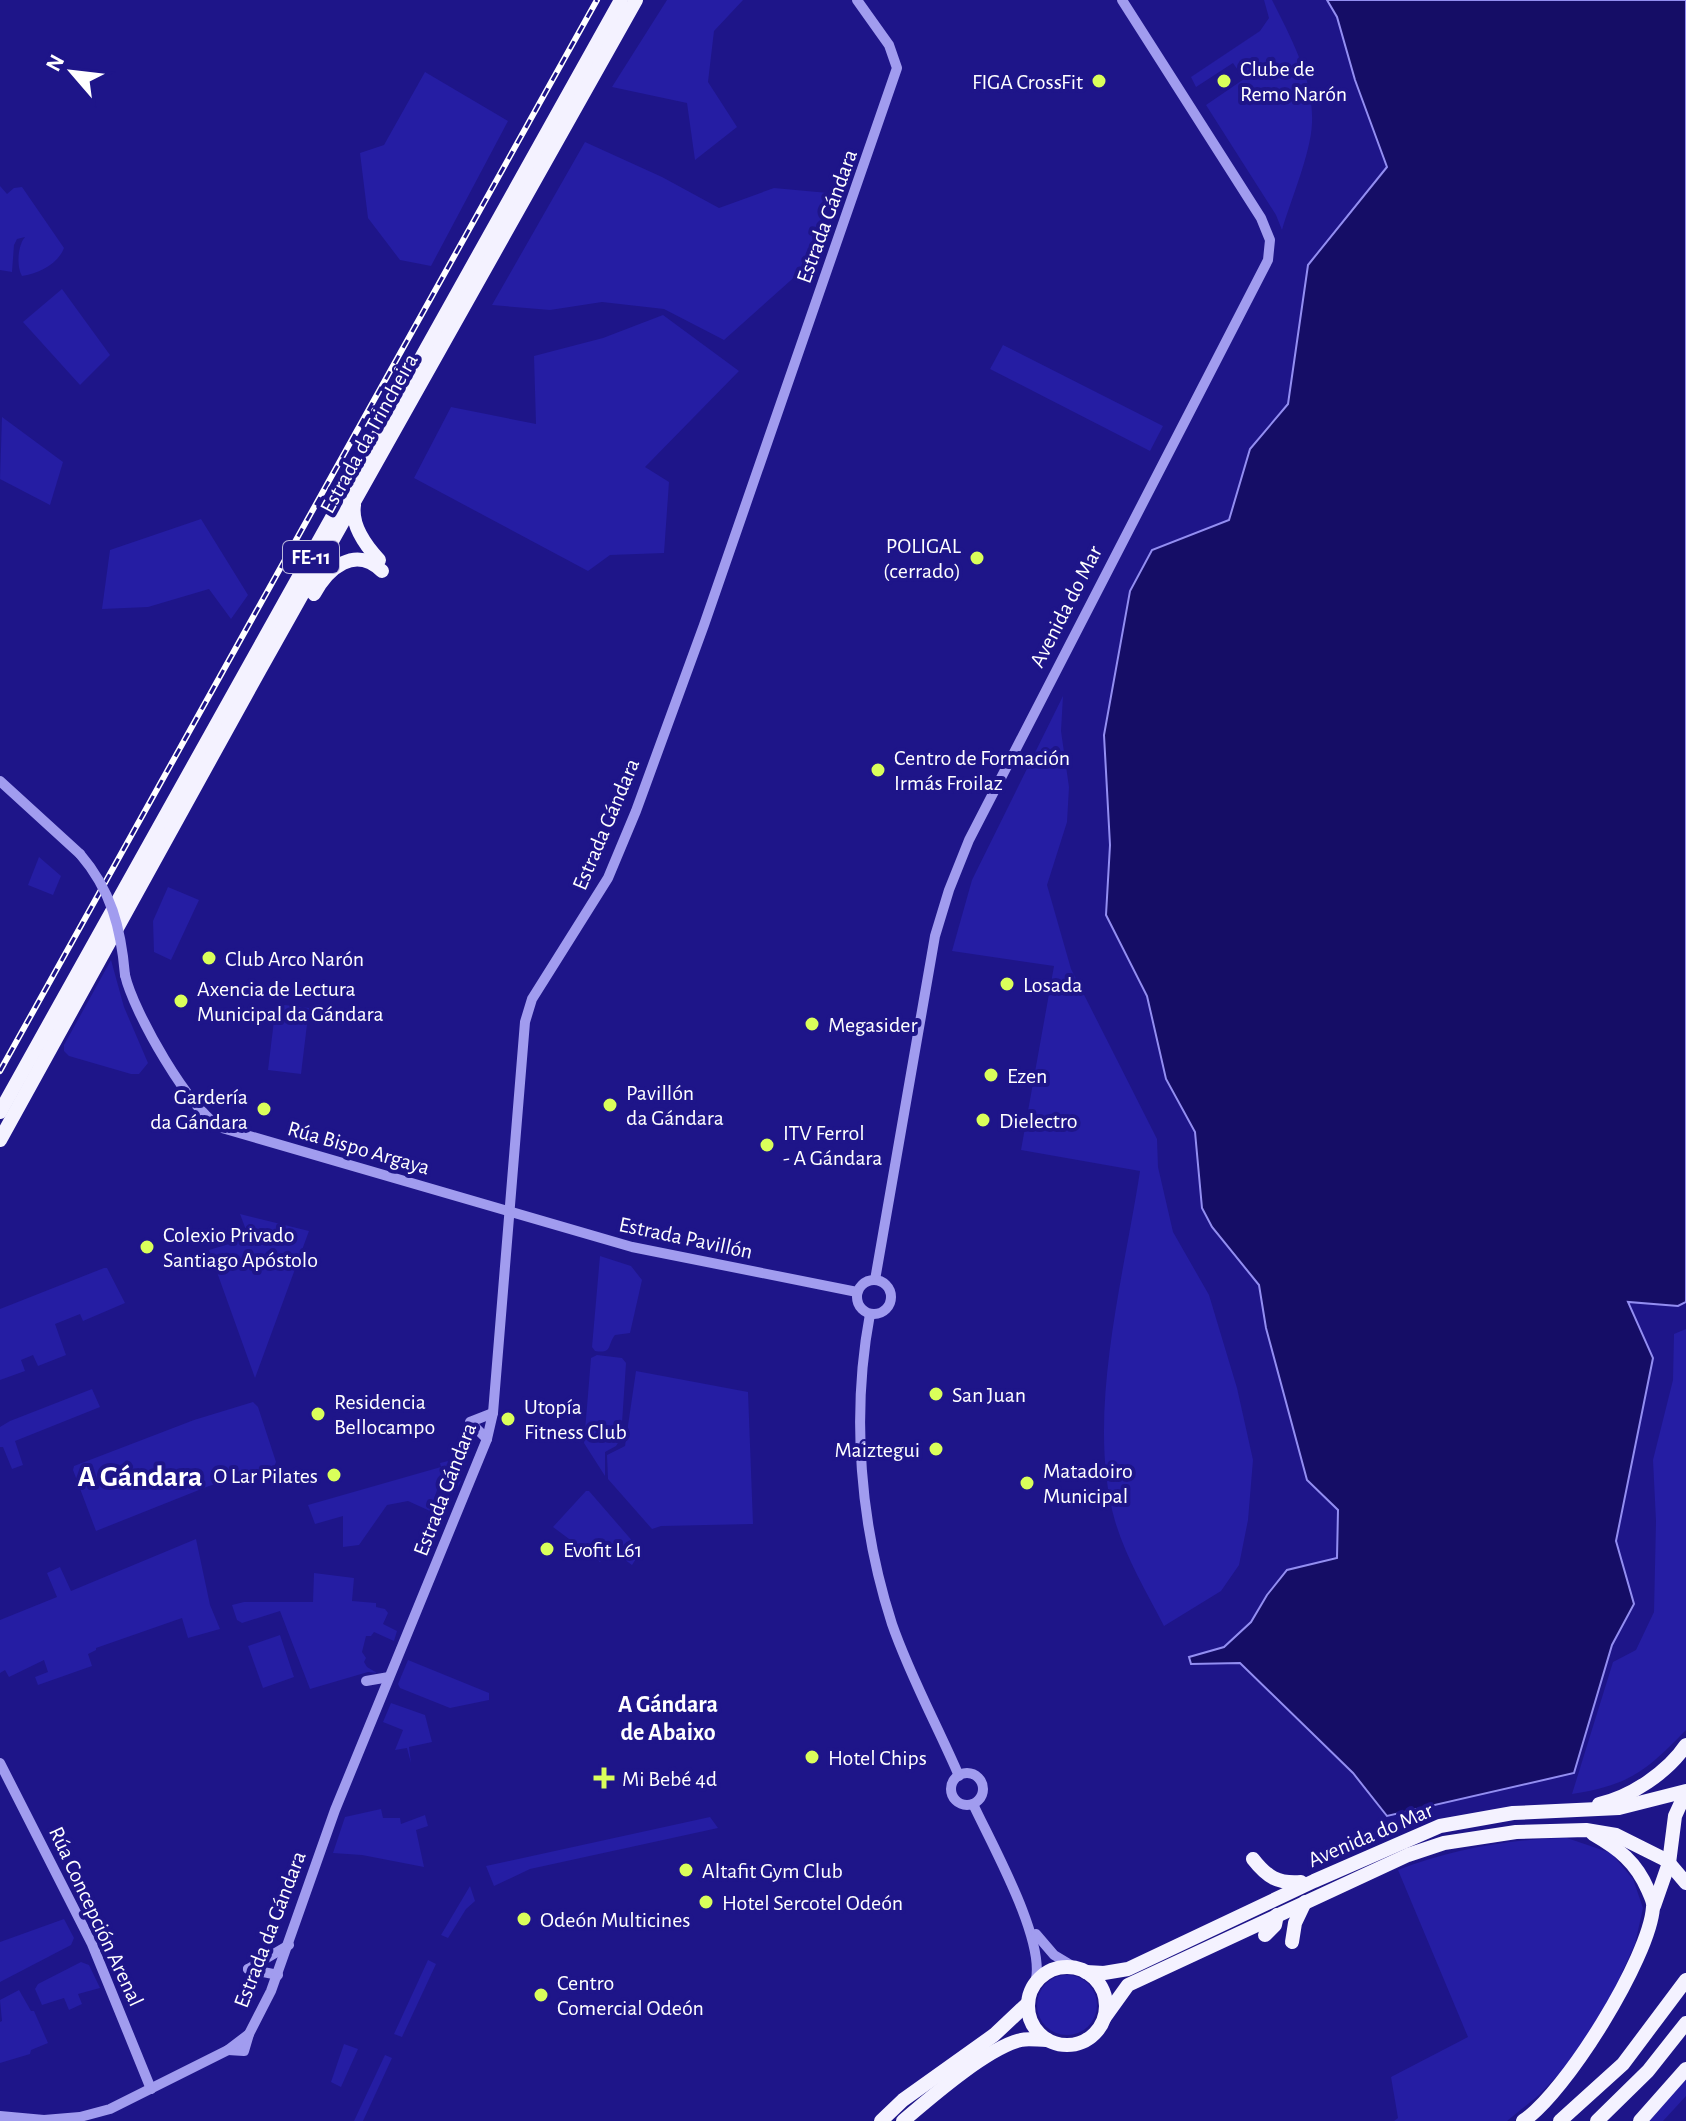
<svg xmlns="http://www.w3.org/2000/svg" width="1686" height="2121" viewBox="0 0 1686 2121" font-family="'Alegreya Sans',sans-serif">
	<style>
		.green { fill: #251da3 }
		.water { fill: #150d66; stroke: #938ef2; stroke-width: 2 }
		.lines { fill: none; stroke-linecap: round; stroke-linejoin: round }
		.tertiary { stroke: #a19cef; stroke-width: 10 }
		.trunk { stroke: #f4f2ff; stroke-width: 14 }
		.rail-casing { stroke: #fff; stroke-width: 6 }
		.rail { stroke: #1e1589; stroke-width: 3; stroke-dasharray: 9; stroke-linecap: butt }
		.tertiary-bridge { stroke: #a19cef; stroke-width: 10 }
		.poi-dot { fill: #daff5a; stroke: #1e1589; stroke-width: 3 }
		.labels { text-anchor: middle; stroke-width: 8; stroke-linejoin: round; paint-order: stroke }
		.shield { fill: #1e1589; stroke: #bcb9dc; stroke-width: 2 }
		.shield-label { font-size: 20px; font-weight: bold; fill: #fff }
		.poi-label { font-size: 22px; fill: #fff; stroke: #1e1589; text-anchor: start }
		.street-label { font-size: 22px; fill: #fff; stroke: #1e1589 }
		.neighbourhood-label { font-size: 24px; font-weight: bold; fill: #fff; stroke: #1e1589 }
		.district-label { font-size: 30px; font-weight: bold; fill: #fff; stroke: #1e1589 }
	</style>
	<rect width="100%" height="100%" fill="#1e1589"/>
	<g class="green">
		<path d="M667 0H743L714 31 708 82 737 127 695 160 687 103 612 87Z"/>
		<path d="M1264 0H1272C1291 38 1314 79 1312 123 1311 153 1291 199 1282 230L1276 215 1206 105 1244 79 1233 63 1196 87 1191 77 1260 31 1269 18Z"/>
		<path d="M425 72 508 121 431 266 400 260 368 218 360 153 384 145Z"/>
		<path d="M585 142 662 177 719 208 774 188 839 194 809 264 724 340 664 309 602 302 550 310 492 305Z"/>
		<path d="M0 186 7 194 14 188 22 187 64 248C58 264 38 274 22 276 16 266 18 245 25 237L17 239 14 245 12 272 0 270Z"/>
		<path d="M62 289 110 355 80 385 23 322Z"/>
		<path d="M663 315 739 371 645 467 669 482 664 553 610 555 588 571 414 478 451 407 536 424 534 356 603 338Z"/>
		<path d="M1003 345 1163 426 1150 451 990 369Z"/>
		<path d="M2 417 63 462 50 505 0 479Z"/>
		<path d="M201 519 248 595 231 619 209 589 148 607 102 609 110 550Z"/>
		<path d="M1063 696 1061 731 1069 787 1067 822 1047 885 1071 969 1157 1139 1158 1167 1173 1232 1209 1295 1237 1388 1253 1460 1248 1520 1239 1565 1221 1591 1164 1626C1146 1591 1126 1558 1115 1521 1085 1416 1124 1277 1140 1171L1021 1150 1054 966 952 951 972 880Z"/>
		<path d="M39 857 61 876 53 895 28 885Z"/>
		<path d="M168 887 199 900 171 960 154 952 153 921Z"/>
		<path d="M111 960 124 1007 148 1063 139 1074H131L69 1056 64 1051V1045Z"/>
		<path d="M276 1004 309 1008 301 1074 268 1070Z"/>
		<path d="M240 1214 309 1231 255 1378 209 1250 249 1238Z"/>
		<path d="M600 1256 631 1266 642 1280 630 1333 615 1335C607 1345 613 1354 595 1351L592 1347Z"/>
		<path d="M104 1268H107L125 1303 83 1321 80 1314 55 1324 66 1355 38 1366 33 1355 21 1360 25 1371 0 1380V1309Z"/>
		<path d="M1686 1329V1730C1646 1771 1630 1785 1572 1794L1613 1662 1636 1650 1654 1612 1656 1521 1653 1460 1673 1380 1674 1334Z"/>
		<path d="M597 1355 622 1358 626 1363 621 1438 616 1446 605 1452V1476L584 1443 591 1358Z"/>
		<path d="M636 1371 748 1392 753 1524 661 1526 652 1529 608 1479 607 1455 625 1446Z"/>
		<path d="M92 1389 100 1407 15 1441 23 1465 12 1469 3 1447H0V1427L10 1421Z"/>
		<path d="M253 1402 258 1407 276 1462 274 1467 209 1486 96 1531 73 1470 74 1466 194 1420Z"/>
		<path d="M452 1460 462 1462 459 1467 454 1465 449 1475 461 1481 455 1493 438 1487 430 1511 408 1501 387 1505 359 1545 343 1547V1516L315 1524 308 1505 441 1467 440 1463Z"/>
		<path d="M586 1491H589L641 1551 632 1565 609 1548 600 1562 553 1527Z"/>
		<path d="M196 1539 210 1605 220 1629 188 1638 182 1618 96 1648V1650L88 1654 92 1666 38 1685 35 1677 48 1672 44 1660 9 1677 5 1670 0 1673V1620L57 1597 47 1573 60 1567 71 1591Z"/>
		<path d="M314 1573 354 1578 352 1601 376 1603V1607L385 1609 388 1613 383 1624 397 1631 394 1641 374 1632 371 1636H366L362 1652 366 1658 364 1662 367 1667 377 1673 368 1672 310 1689 280 1611 242 1623 237 1620 232 1605 244 1602H313Z"/>
		<path d="M280 1635 294 1677 263 1688 248 1646Z"/>
		<path d="M408 1660 489 1693V1700L450 1708 400 1688 398 1684Z"/>
		<path d="M391 1703 425 1715 432 1742 409 1747 411 1763 407 1748 395 1750 403 1730 383 1722Z"/>
		<path d="M381 1809 383 1818H400L401 1824 425 1815 428 1826 416 1830 424 1867 362 1855 333 1853 345 1817Z"/>
		<path d="M710 1817 718 1828 530 1869 494 1886 486 1866Z"/>
		<path d="M1567 1838 1611 1853 1633 1879 1643 1908 1635 1944 1606 2008 1573 2059 1539 2095 1507 2121H1394L1398 2118 1391 2077 1468 2037 1398 1870C1451 1849 1510 1839 1567 1838Z"/>
		<path d="M470 1886 475 1901 466 1909 448 1938 441 1935Z"/>
		<path d="M64 1919 74 1938 71 1945 0 1982V1942Z"/>
		<path d="M428 1960 436 1964 402 2037 394 2034Z"/>
		<path d="M81 1962 89 1965 100 1988 78 1994 82 2004 69 2010 64 1998 42 2005 35 1989 38 1984Z"/>
		<circle cx="1067" cy="2005" r="30"/>
		<path d="M19 1990 31 2011H34L48 2043 31 2050 30 2054 0 2063V2022L2 2021 0 2000Z"/>
		<path d="M344 2044 358 2049 341 2087 331 2082Z"/>
		<path d="M385 2055 392 2058 363 2121H354Z"/>
		<path d="M1686 2077V2096L1663 2121H1645Z"/>
	</g>
	<path class="water" d="M1327 0H1686V1302L1678 1306 1628 1302 1653 1358 1616 1541 1634 1604 1612 1645 1574 1773 1387 1816 1353 1773 1240 1663 1191 1664 1189 1657 1224 1647 1251 1622 1267 1595 1287 1570 1337 1558 1338 1510 1307 1480 1266 1328 1259 1285 1212 1227 1202 1208 1195 1132 1166 1079 1147 996 1106 915 1110 845 1104 735 1130 591 1152 550 1229 520 1250 449 1288 404 1308 265 1387 167 1355 80 1337 17Z"/>
	<g class="lines">
		<g class="tertiary">
			<path d="M0 781 80 854"/>
			<path d="M125 975C133 1011 190 1112 222 1128L632 1247 857 1292"/>
			<path d="M875 1280 935 936 949 890 969 840 1268 260 1270 240 1261 218 1122 0"/>
			<circle cx="874" cy="1297" r="17"/>
			<path d="M870 1314C851 1415 860 1525 892 1624 910 1676 937 1725 959 1776"/>
			<path d="M487 1439 470 1422 493 1413"/>
			<path d="M366 1681 389 1677"/>
			<path d="M0 1763 92 1944 151 2089"/>
			<circle cx="967" cy="1789" r="16"/>
			<path d="M973 1804C992 1845 1044 1937 1036 1979"/>
			<path d="M1036 1934 1054 1955 1074 1967"/>
			<path d="M248 1969 289 1945"/>
			<path d="M248 1969 278 1975"/>
			<path d="M228 2050 244 2051 249 2034"/>
			<path d="M0 2116 44 2120 80 2117 110 2109 228 2050 249 2034 271 1991 335 1810 487 1439 493 1413 525 1022 532 999 608 878 636 811 704 625 897 68 889 45 857 0"/>
		</g>
		<g class="trunk">
			<path d="M354 505C351 525 366 546 379 560"/>
			<path d="M314 594C328 568 355 545 382 571"/>
			<path d="M0 1112 621 0"/>
			<path d="M0 1140 259 671 636 0"/>
			<path d="M1599 1804C1631 1797 1668 1772 1686 1745"/>
			<path d="M1253 1859C1267 1877 1278 1884 1301 1882"/>
			<path d="M1669 1863 1686 1883"/>
			<path d="M1654 1906 1669 1863 1675 1816 1686 1792"/>
			<path d="M1265 1935 1275 1925 1277 1915"/>
			<path d="M1292 1942 1295 1923 1305 1902"/>
			<circle cx="1067" cy="2006" r="39"/>
			<path d="M1086 1972 1104 1973 1128 1969 1314 1881 1440 1826 1513 1813 1619 1808 1686 1791"/>
			<path d="M1105 2017 1128 1985 1408 1855 1444 1843 1516 1832 1586 1830 1616 1835 1668 1861"/>
			<path d="M881 2121 903 2100 994 2035 1027 2004"/>
			<path d="M903 2121C930 2098 987 2048 1021 2040 1028 2038 1038 2040 1046 2040"/>
			<path d="M1523 2121C1565 2094 1650 1957 1653 1907 1654 1902 1650 1895 1648 1890 1636 1862 1619 1849 1593 1834"/>
			<path d="M1560 2121 1623 2064 1686 1980"/>
			<path d="M1597 2121 1648 2071 1686 2023"/>
			<path d="M1640 2121 1686 2069"/>
		</g>
		<g class="rail-casing">
			<path id="rail" d="M0 1071 597 0"/>
		</g>
		<use href="#rail" class="rail"/>
		<path class="tertiary-bridge" d="M80 854C111 890 121 928 125 975"/>
	</g>
	<g class="poi-dot">
		<circle cx="1099" cy="81" r="8"/>
		<circle cx="1224" cy="81" r="8"/>
		<circle cx="977" cy="558" r="8"/>
		<circle cx="878" cy="770" r="8"/>
		<circle cx="209" cy="958" r="8"/>
		<circle cx="1007" cy="984" r="8"/>
		<circle cx="181" cy="1001" r="8"/>
		<circle cx="812" cy="1024" r="8"/>
		<circle cx="991" cy="1075" r="8"/>
		<circle cx="610" cy="1105" r="8"/>
		<circle cx="264" cy="1109" r="8"/>
		<circle cx="983" cy="1120" r="8"/>
		<circle cx="767" cy="1145" r="8"/>
		<circle cx="147" cy="1247" r="8"/>
		<circle cx="936" cy="1394" r="8"/>
		<circle cx="318" cy="1414" r="8"/>
		<circle cx="508" cy="1419" r="8"/>
		<circle cx="936" cy="1449" r="8"/>
		<circle cx="334" cy="1475" r="8"/>
		<circle cx="1027" cy="1483" r="8"/>
		<circle cx="547" cy="1549" r="8"/>
		<circle cx="812" cy="1757" r="8"/>
		<path d="M600 1766h8v8h8v8h-8v8h-8v-8h-8v-8h8z"/>
		<circle cx="686" cy="1870" r="8"/>
		<circle cx="706" cy="1902" r="8"/>
		<circle cx="524" cy="1919" r="8"/>
		<circle cx="541" cy="1995" r="8"/>
	</g>
	<g class="labels">
		<rect class="shield" x="283" y="541" width="56" height="32" rx="6"/>
		<g class="shield-label">
			<text x="311" y="564">FE-11</text>
		</g>
		<g class="poi-label">
			<text x="1240" y="76">Clube de<tspan x="1240" dy="25">Remo Narón</tspan></text>
			<text x="1083" y="89" text-anchor="end">FIGA CrossFit</text>
			<text x="961" y="553" text-anchor="end">POLIGAL<tspan x="961" dy="25">(cerrado)</tspan></text>
			<text x="894" y="765">Centro de Formación<tspan x="894" dy="25">Irmás Froilaz</tspan></text>
			<text x="225" y="966">Club Arco Narón</text>
			<text x="1023" y="992">Losada</text>
			<text x="197" y="996">Axencia de Lectura<tspan x="197" dy="25">Municipal da Gándara</tspan></text>
			<text x="828" y="1032">Megasider</text>
			<text x="1007" y="1083">Ezen</text>
			<text x="626" y="1100">Pavillón<tspan x="626" dy="25">da Gándara</tspan></text>
			<text x="248" y="1104" text-anchor="end">Gardería<tspan x="248" dy="25">da Gándara</tspan></text>
			<text x="999" y="1128">Dielectro</text>
			<text x="783" y="1140">ITV Ferrol<tspan x="783" dy="25">- A Gándara</tspan></text>
			<text x="163" y="1242">Colexio Privado<tspan x="163" dy="25">Santiago Apóstolo</tspan></text>
			<text x="952" y="1402">San Juan</text>
			<text x="334" y="1409">Residencia<tspan x="334" dy="25">Bellocampo</tspan></text>
			<text x="524" y="1414">Utopía<tspan x="524" dy="25">Fitness Club</tspan></text>
			<text x="920" y="1457" text-anchor="end">Maiztegui</text>
			<text x="1043" y="1478">Matadoiro<tspan x="1043" dy="25">Municipal</tspan></text>
			<text x="318" y="1483" text-anchor="end">O Lar Pilates</text>
			<text x="563" y="1557">Evofit L61</text>
			<text x="828" y="1765">Hotel Chips</text>
			<text x="622" y="1786">Mi Bebé 4d</text>
			<text x="702" y="1878">Altafit Gym Club</text>
			<text x="722" y="1910">Hotel Sercotel Odeón</text>
			<text x="540" y="1927">Odeón Multicines</text>
			<text x="557" y="1990">Centro<tspan x="557" dy="25">Comercial Odeón</tspan></text>
		</g>
		<g class="street-label">
			<text transform="translate(826 216) rotate(-70)" y="8">Estrada Gándara</text>
			<text transform="translate(368 433) rotate(-61)" y="8">Estrada da Trincheira</text>
			<text transform="translate(1065 606) rotate(-63)" y="8">Avenida do Mar</text>
			<text transform="translate(605 824) rotate(-67)" y="8">Estrada Gándara</text>
			<text transform="translate(359 1147) rotate(16)" y="8">Rúa Bispo Argaya</text>
			<text transform="translate(686 1237) rotate(12)" y="8">Estrada Pavillón</text>
			<text transform="translate(444 1489) rotate(-69)" y="8">Estrada Gándara</text>
			<text transform="translate(1370 1834) rotate(-23)" y="8">Avenida do Mar</text>
			<text transform="translate(97 1916) rotate(65)" y="8">Rúa Concepción Arenal</text>
			<text transform="translate(269 1929) rotate(-69)" y="8">Estrada da Gándara</text>
		</g>
		<g class="neighbourhood-label">
			<text x="668" y="1712">A Gándara<tspan x="668" dy="28">de Abaixo</tspan></text>
		</g>
		<g class="district-label">
			<text x="140" y="1486">A Gándara</text>
		</g>
	</g>
	<g transform="translate(72 72) rotate(298)" stroke="#1e1589" stroke-width="6" paint-order="stroke">
	<path d="M0-6L14 30L0 20L-14 30Z" fill="#ffffff"/>
	<text y="-12" font-size="22" font-weight="bold" text-anchor="middle" fill="#ffffff">N</text>
	</g>
</svg>
